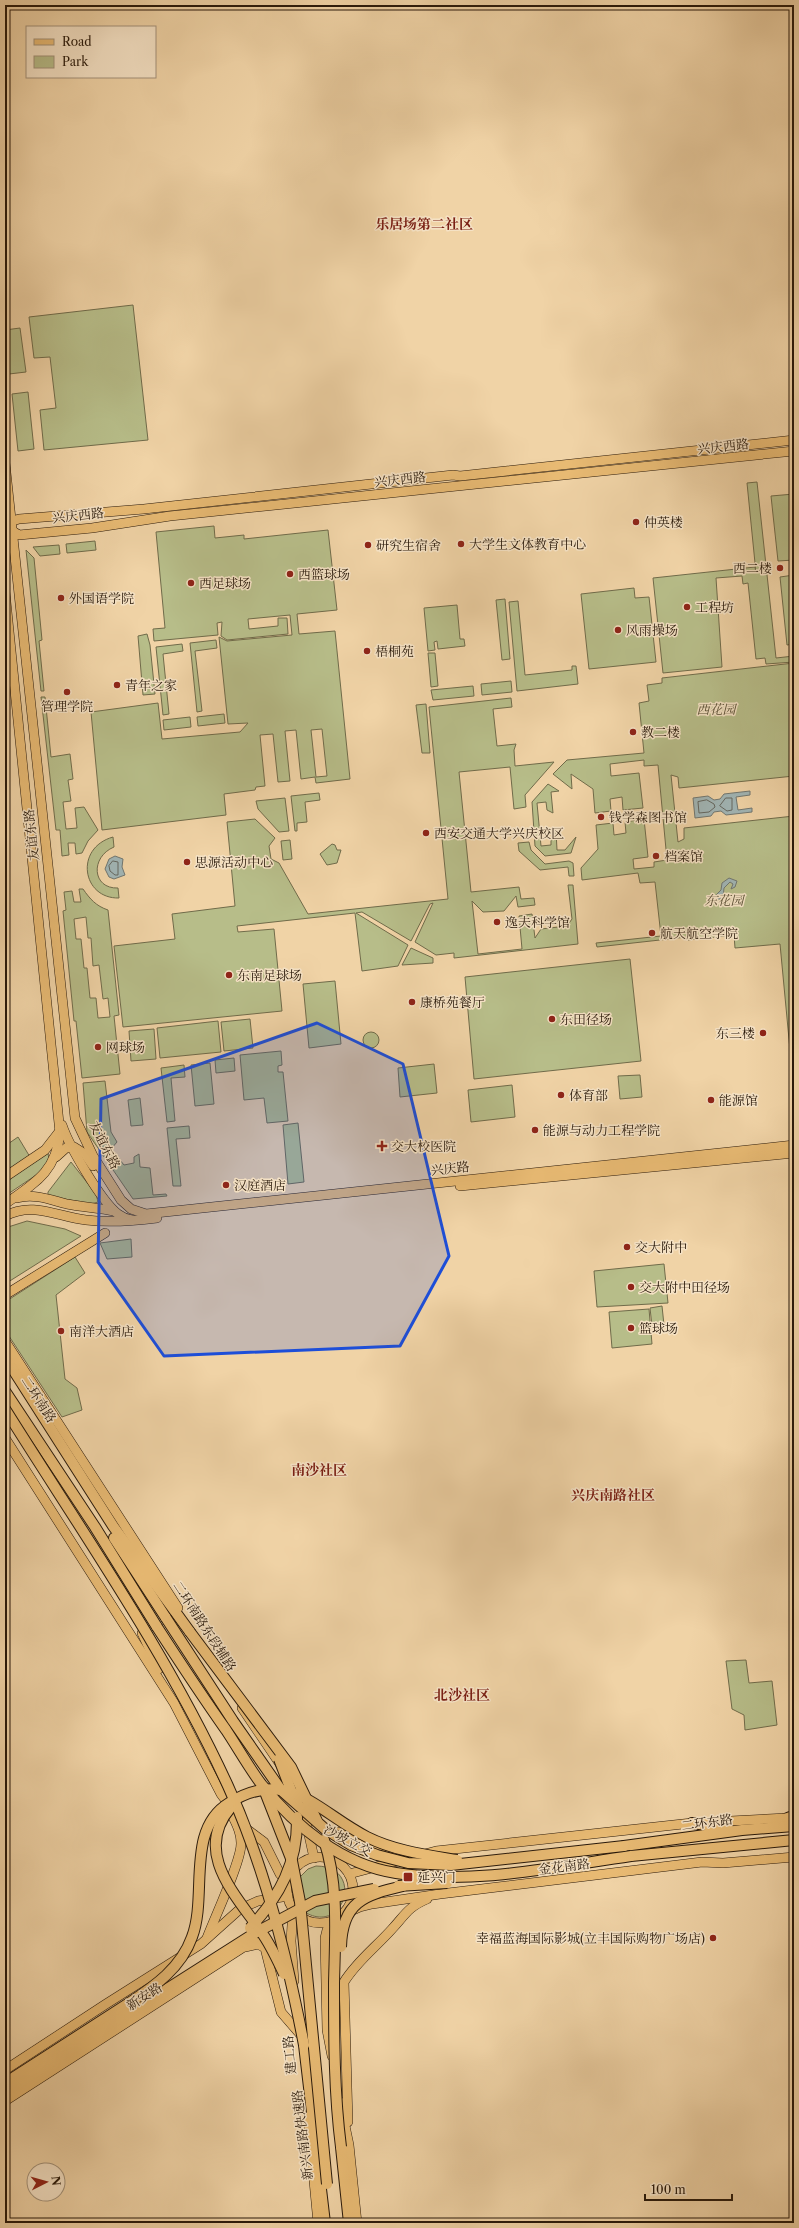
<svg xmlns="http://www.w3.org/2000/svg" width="799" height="2228" viewBox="0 0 799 2228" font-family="'Libre Caslon Text','Noto Serif SC',serif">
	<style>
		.green { fill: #b7bd89; stroke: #706b4a; fill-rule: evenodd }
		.water { fill: #a0b4b4; stroke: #707670 }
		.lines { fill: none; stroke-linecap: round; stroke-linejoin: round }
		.shore { stroke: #64665f; stroke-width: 1 }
		.major-casing { stroke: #29190a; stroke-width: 10 }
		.highway-casing { stroke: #29190a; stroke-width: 12 }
		.major { stroke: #e8ba73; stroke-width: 9 }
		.highway { stroke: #e8ba73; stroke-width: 10 }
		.highway-bridge-casing { stroke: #29190a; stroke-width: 12; stroke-linecap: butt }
		.highway-bridge { stroke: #e8ba73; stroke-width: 10 }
		.marked { fill: #1d4ed8; fill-opacity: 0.2; stroke: #1d4ed8; stroke-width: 3; stroke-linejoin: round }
		.poi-dot { fill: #8f2418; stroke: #f5e2c5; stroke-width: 1.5 }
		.labels { text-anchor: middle; stroke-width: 3; stroke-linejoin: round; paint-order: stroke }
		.street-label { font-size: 13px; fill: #29190a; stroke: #f5e2c5 }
		.poi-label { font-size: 13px; fill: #29190a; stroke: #f5e2c5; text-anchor: start }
		.park-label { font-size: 13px; font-style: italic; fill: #544a30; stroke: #f5e2c5 }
		.neighbourhood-label { font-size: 14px; font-weight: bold; fill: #7a1f14; stroke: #f5e2c5 }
	</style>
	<rect width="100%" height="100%" fill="#f0d3a6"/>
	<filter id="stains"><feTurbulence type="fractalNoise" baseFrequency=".005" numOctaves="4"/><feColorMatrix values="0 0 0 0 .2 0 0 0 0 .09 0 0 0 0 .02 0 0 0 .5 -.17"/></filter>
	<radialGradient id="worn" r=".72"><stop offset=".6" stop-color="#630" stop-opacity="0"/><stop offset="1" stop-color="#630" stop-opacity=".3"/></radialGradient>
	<g class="green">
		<path d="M133 305 148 440 44 450 40 410 56 408 50 357 34 358 29 317Z"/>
		<path d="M20 328 26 372 9 374 5 330Z"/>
		<path d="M28 392 34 449 18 451 12 394Z"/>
		<path d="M757 482 776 658 794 656V662L766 664 765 658 756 659 748 583 743 584 742 576 716 578 722 667 663 673 653 578 755 567 756 573 747 483Z"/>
		<path d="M794 494V560L778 561 771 496Z"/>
		<path d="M214 526 215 538 244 535V539L328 530 337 610 297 614 299 634 335 631 350 779 316 783 315 777 301 779 296 730 285 731 290 781 278 782 273 734 260 735 265 786 256 787 255 790 224 794 226 815 102 830 91 712 158 703 162 739 240 732 248 723 228 724 219 637 227 641 292 635 290 615 248 619 249 629 278 626V618H287L288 634 227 640 221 636 222 622 217 623 218 635 154 641 153 629 165 628 156 532ZM322 729 327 776 316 777 311 730Z"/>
		<path d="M95 541 96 550 67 553 66 544Z"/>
		<path d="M59 545 60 554 40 556 33 547Z"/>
		<path d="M26 550 34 558 42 640 39 641 44 691H41Z"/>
		<path d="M794 575V644L787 645 780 577Z"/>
		<path d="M634 588 635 598 649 597 656 662 589 669 581 594Z"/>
		<path d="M505 599 510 659 502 660 496 600Z"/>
		<path d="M518 601 525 675 572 670V666H576L578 684 517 691 509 602Z"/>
		<path d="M457 605 460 639H464L465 646 438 649 437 641 434 642 435 650 428 651 424 608Z"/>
		<path d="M147 634 150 645 155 694 143 695 138 636Z"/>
		<path d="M216 640 217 648 195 651 202 711 197 712 190 643Z"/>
		<path d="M182 644 183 651 163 654 169 714 163 715 156 647Z"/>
		<path d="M428 653H435L438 686 431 687Z"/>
		<path d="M794 663V776L679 788 678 777 671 775 678 842 684 839V828L794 816V1092L780 944 735 948 734 935 688 940 687 937 597 947 596 943 661 936 655 882 640 883 638 873 582 880 581 868 598 849 596 825 613 823 614 835 626 833 625 822 644 819 648 857 633 859 634 869 654 867V862L667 860 658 765 644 766V760L610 764 611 776 639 773 643 808 623 810 622 797 610 799 611 811 595 813 593 789 571 774 572 789 553 774 567 760 644 753 639 703 649 701 647 685 662 683V678Z"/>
		<path d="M511 681 512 692 482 695 481 684Z"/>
		<path d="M473 686 474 696 433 700 431 690Z"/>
		<path d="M41 697H45L51 757 70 754 73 779 68 780 71 801 63 802 66 829 77 828 75 808 84 807 98 830 88 841 82 853 76 854 75 843H68L69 855 62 856 60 830H56Z"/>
		<path d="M511 698 512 707 493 709 497 746 516 744 514 750 515 766 554 762 525 795 526 807 514 809 510 767 459 772 471 892 519 887 521 899 534 898 535 905 518 907 516 896 504 911 483 912 472 901 478 954 522 949 519 916 532 914 535 938 541 929 567 926 572 919 568 885H573L578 944 454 958V953L436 955 415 942 433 903 430 904 411 941 362 912 356 913 408 945 398 966 362 971 355 913 237 926 238 932 274 929 282 1011 123 1027 114 946 175 939 172 914 235 906 227 822 255 819 275 838 269 846 271 859 279 863 308 914 448 899 429 707Z"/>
		<path d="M426 704 430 753H422L416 705Z"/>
		<path d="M224 714 225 723 198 726 197 717Z"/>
		<path d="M190 717 191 727 164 730 163 720Z"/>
		<path d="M548 784 559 791 551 792 553 813 547 810 546 802 537 803 541 846 551 845V837L556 831 557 850H565L576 837 571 853 545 856 535 846 532 802Z"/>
		<path d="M319 793 320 800 305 802 307 822 297 823V831H295L291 796Z"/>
		<path d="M285 798 289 831 279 832 258 809 256 801Z"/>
		<path d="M113 837 114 847C90 857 92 889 118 888L119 898C82 899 74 848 113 837Z"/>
		<path d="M290 840 292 859 283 860 281 841Z"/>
		<path d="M529 842 531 850 545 864 569 861 573 863 574 876H569L568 867 540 870 519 851 518 843Z"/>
		<path d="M332 844 335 845 337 850H341L337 863 327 865 320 854Z"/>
		<path d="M79 889H83C90 899 96 906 108 910L119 1015 114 1016 120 1074 82 1078 76 1021H74L63 911 66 910 64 892 72 891 74 902H81ZM86 917 88 938H91L93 966 99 965 103 999 108 998 110 1017 98 1018 96 998H90L87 968H84L81 939H76L74 919Z"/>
		<path d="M411 948 433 958V963L402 965Z"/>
		<path d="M630 959 641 1061 474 1079 465 977Z"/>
		<path d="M335 981 341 1044 309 1048 303 984Z"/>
		<path d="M250 1019 253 1048 224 1051 221 1022Z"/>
		<path d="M218 1021 221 1052 160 1058 157 1028Z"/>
		<path d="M154 1029 156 1059 131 1061 129 1031Z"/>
		<circle cx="371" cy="1040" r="8"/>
		<path d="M281 1051 282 1065 278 1066V1072H283L288 1121 267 1123 264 1098 244 1100 240 1055Z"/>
		<path d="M234 1058 235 1071 216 1073 215 1060Z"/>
		<path d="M210 1063 214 1104 195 1106 191 1065Z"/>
		<path d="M434 1064 437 1093 400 1097 398 1068Z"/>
		<path d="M184 1065 185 1077 171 1078 175 1121 167 1122 161 1068Z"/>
		<path d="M640 1075 642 1097 620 1099 618 1076Z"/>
		<path d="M105 1081 111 1132 117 1142 111 1149 124 1165 134 1163V1157L139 1154 140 1167 150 1168 153 1195 166 1194 167 1196 133 1199 87 1132 83 1083Z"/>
		<path d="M512 1085 515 1117 471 1122 468 1090Z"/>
		<path d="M140 1098 143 1125 131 1126 128 1100Z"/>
		<path d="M298 1123 304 1182 288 1184 283 1125Z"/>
		<path d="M189 1126 190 1138 176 1139 181 1186H173L167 1128Z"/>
		<path d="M18 1137 30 1157 5 1172V1146Z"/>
		<path d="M48 1153 49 1159 45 1169 5 1196V1182Z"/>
		<path d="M71 1162 96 1194 98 1202 91 1204 48 1196V1192Z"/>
		<path d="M27 1221 65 1229 81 1236 5 1284V1228Z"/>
		<path d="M131 1239 132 1257 107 1259 100 1243Z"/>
		<path d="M75 1257 85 1273 56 1295 65 1379 77 1388 82 1410 62 1417 5 1330V1302Z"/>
		<path d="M664 1264 668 1303 597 1307 594 1271Z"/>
		<path d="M662 1306 664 1325 652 1326 650 1308Z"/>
		<path d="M649 1309 652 1344 612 1348 609 1312Z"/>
		<path d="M746 1660 749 1683 772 1681 777 1725 745 1730 744 1715 732 1709 726 1661Z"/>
		<path d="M316 1866C366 1866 344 1938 303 1911L297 1880 308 1869Z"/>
	</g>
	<g class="water">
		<path d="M750 791V795L736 797 738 810 752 808V812L726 815 721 811 714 812 711 816 695 818 693 798 708 796 714 800 720 799 724 794Z"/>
		<path d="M115 856 123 859 122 867 125 875 114 879 109 877 105 869 109 859Z"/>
		<path d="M729 878 737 881 735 887 731 889 733 884 730 882 724 888 723 898 716 900 715 896 721 890 722 883Z"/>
	</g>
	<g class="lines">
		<g class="shore">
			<path d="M726 798H732V810L727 811 720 806Z"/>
			<path d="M707 800 714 804 715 807 709 812 699 813 698 802Z"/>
			<path d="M113 861 118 862V875H115L110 871 109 866Z"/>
		</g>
		<g class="major-casing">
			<g id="major">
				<path d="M5 463 75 1118 93 1156 121 1200 131 1209 146 1214 794 1145"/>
				<path d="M6 523 19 519 144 509 453 475 460 476 794 440"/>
				<path d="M11 530 19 535 92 528 170 516 794 451"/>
				<path d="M5 592 60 1133C56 1172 35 1183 5 1204"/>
				<path d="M62 1125C69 1146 101 1201 118 1214 122 1217 126 1219 132 1220"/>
				<path d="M56 1157 66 1148 74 1147 85 1154 93 1166"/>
				<path d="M5 1177 45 1150 59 1132"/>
				<path d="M460 1186 794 1153"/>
				<path d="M17 1198C34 1193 51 1200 67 1204 82 1207 99 1208 114 1211"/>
				<path d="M5 1216C33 1201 58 1217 86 1220 110 1223 133 1221 157 1218"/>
				<path d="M5 1295 105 1233"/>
				<path d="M5 1341 178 1608"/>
				<path d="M5 1438 174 1703 221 1794 233 1810"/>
				<path d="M142 1633 159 1669"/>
				<path d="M242 1708 282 1767"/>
				<path d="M303 1808 314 1858"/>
				<path d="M244 1827 264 1842 280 1874 288 1883"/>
				<path d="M338 1832 379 1849 396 1851"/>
				<circle cx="320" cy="1890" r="33"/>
				<path d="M349 1874 436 1851 692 1823 787 1818"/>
				<path d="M293 1909 291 1941 294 1981"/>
				<path d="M340 1916 360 1907 372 1904 440 1894 702 1862 723 1863 794 1857"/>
				<path d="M207 1938C214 1919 242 1860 241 1843 241 1830 233 1817 227 1806"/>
				<path d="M246 1947 258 1944 265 1948 281 2012 300 2034"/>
				<path d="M332 2056 327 2030 325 1938 327 1930 333 1921"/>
				<path d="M5 2070 106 2004 201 1944 240 1909 258 1901 288 1896"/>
				<path d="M5 2101 250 1943 263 1931"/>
				<path d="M340 2102 349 2145 357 2223"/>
				<path d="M308 2117 318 2223"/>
				<path d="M348 2122 344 1982C357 1961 376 1947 392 1929 405 1915 408 1907 427 1899"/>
			</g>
		</g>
		<g class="highway-casing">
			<g id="highway">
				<path d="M5 1357 113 1526 190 1632"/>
				<path d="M5 1391 95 1527 157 1627"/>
				<path d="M114 1538 166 1618"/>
				<path d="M692 1823 728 1828"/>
				<path d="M774 1824 790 1817"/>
				<path d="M624 1846 742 1830 794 1826"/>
				<path d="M631 1856 794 1840"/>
				<path d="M304 2045 325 2223"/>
				<path d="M5 2083 129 2003"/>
				<path d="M5 2092 255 1933"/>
				<path d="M341 2147 349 2223"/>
			</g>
		</g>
		<use href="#major" class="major"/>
		<use href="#highway" class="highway"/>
		<g class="highway-bridge-casing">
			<g id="highway-bridge">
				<path d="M5 1409C82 1532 167 1653 228 1786 265 1867 287 1957 304 2045"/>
				<path d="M166 1618 233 1721 281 1790 325 1829 351 1845 377 1855 408 1863 451 1865 624 1846"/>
				<path d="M157 1627C179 1661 202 1696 226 1730 238 1748 249 1768 262 1785 295 1826 342 1865 396 1873 473 1885 554 1867 631 1856"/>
				<path d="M190 1632 291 1767 317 1821"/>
				<path d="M279 1759 294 1798"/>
				<path d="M265 1792 292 1861 300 1902 327 2184"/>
				<path d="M231 1807C191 1854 239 1898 264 1936 272 1948 278 1961 284 1974"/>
				<path d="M324 1840C339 1885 335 1936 334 1983 334 2038 334 2092 341 2147"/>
				<path d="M398 1886 447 1883"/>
				<path d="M250 1928C280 1896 298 1862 297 1817"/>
				<path d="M255 1933 315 1901 374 1889"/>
				<path d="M341 1947C342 1902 364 1895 403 1886"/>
				<path d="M129 2003C155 1986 181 1968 192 1937 208 1895 185 1830 229 1803 288 1766 318 1812 367 1837 395 1851 427 1855 457 1860"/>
			</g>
		</g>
		<use href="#highway-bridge" class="highway-bridge"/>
	</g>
	<path class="marked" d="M317 1023 403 1064 449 1256 400 1346 164 1356 98 1262 101 1099Z"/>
	<g class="poi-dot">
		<circle cx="636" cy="522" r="4"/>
		<circle cx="461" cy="544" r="4"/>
		<circle cx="368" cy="545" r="4"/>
		<circle cx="780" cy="568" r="4"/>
		<circle cx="290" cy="574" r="4"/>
		<circle cx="191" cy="583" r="4"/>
		<circle cx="61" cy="598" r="4"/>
		<circle cx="687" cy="607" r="4"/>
		<circle cx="618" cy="630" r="4"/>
		<circle cx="367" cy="651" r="4"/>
		<circle cx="117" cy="685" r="4"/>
		<circle cx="67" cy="692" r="4"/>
		<circle cx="633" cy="732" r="4"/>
		<circle cx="601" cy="817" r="4"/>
		<circle cx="426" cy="833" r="4"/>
		<circle cx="656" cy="856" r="4"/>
		<circle cx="187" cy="862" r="4"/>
		<circle cx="497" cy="922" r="4"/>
		<circle cx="652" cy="933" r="4"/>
		<circle cx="229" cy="975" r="4"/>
		<circle cx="412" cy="1002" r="4"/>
		<circle cx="552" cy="1019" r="4"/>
		<circle cx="763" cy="1033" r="4"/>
		<circle cx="98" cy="1047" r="4"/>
		<circle cx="561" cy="1095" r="4"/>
		<circle cx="711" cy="1100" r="4"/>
		<circle cx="535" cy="1130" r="4"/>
		<path d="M380 1140h4v4h4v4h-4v4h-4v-4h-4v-4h4z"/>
		<circle cx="226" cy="1185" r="4"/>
		<circle cx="627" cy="1247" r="4"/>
		<circle cx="631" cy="1287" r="4"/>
		<circle cx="631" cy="1328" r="4"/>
		<circle cx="61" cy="1331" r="4"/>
		<rect x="403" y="1872" width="10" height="10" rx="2"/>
		<circle cx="713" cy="1938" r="4"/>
	</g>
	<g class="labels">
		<g class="street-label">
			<text transform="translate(723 446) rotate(-6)" y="5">兴庆西路</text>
			<text transform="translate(400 479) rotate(-6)" y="5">兴庆西路</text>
			<text transform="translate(78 515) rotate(-6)" y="5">兴庆西路</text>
			<text transform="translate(31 835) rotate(-96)" y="5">友谊东路</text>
			<text transform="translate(105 1145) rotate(63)" y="5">友谊东路</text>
			<text transform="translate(450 1168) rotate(-6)" y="5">兴庆路</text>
			<text transform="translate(39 1399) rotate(57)" y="5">二环南路</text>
			<text transform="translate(205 1626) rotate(57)" y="5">二环南路东段辅路</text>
			<text transform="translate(707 1822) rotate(-8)" y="5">二环东路</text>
			<text transform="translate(348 1840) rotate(28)" y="5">沙坡立交</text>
			<text transform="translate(564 1866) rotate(-7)" y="5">金花南路</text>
			<text transform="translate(144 1996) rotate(-33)" y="5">新安路</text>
			<text transform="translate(289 2055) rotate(-95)" y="5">建工路</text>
			<text transform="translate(302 2135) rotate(-97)" y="5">新兴南路快速路</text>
		</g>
		<g class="poi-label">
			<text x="644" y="527">仲英楼</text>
			<text x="469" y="549">大学生文体教育中心</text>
			<text x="376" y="550">研究生宿舍</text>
			<text x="772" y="573" text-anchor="end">西二楼</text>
			<text x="298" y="579">西篮球场</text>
			<text x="199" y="588">西足球场</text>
			<text x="69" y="603">外国语学院</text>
			<text x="695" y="612">工程坊</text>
			<text x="626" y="635">风雨操场</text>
			<text x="375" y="656">梧桐苑</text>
			<text x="125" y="690">青年之家</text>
			<text x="67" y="711" text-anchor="middle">管理学院</text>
			<text x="641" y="737">教二楼</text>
			<text x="609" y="822">钱学森图书馆</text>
			<text x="434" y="838">西安交通大学兴庆校区</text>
			<text x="664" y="861">档案馆</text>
			<text x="195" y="867">思源活动中心</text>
			<text x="505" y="927">逸夫科学馆</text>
			<text x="660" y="938">航天航空学院</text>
			<text x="237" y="980">东南足球场</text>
			<text x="420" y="1007">康桥苑餐厅</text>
			<text x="560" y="1024">东田径场</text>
			<text x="755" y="1038" text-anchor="end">东三楼</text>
			<text x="106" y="1052">网球场</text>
			<text x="569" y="1100">体育部</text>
			<text x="719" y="1105">能源馆</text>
			<text x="543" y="1135">能源与动力工程学院</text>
			<text x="391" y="1151">交大校医院</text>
			<text x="234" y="1190">汉庭酒店</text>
			<text x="635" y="1252">交大附中</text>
			<text x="639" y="1292">交大附中田径场</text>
			<text x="639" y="1333">篮球场</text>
			<text x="69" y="1336">南洋大酒店</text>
			<text x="417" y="1882">延兴门</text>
			<text x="705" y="1943" text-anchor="end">幸福蓝海国际影城(立丰国际购物广场店)</text>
		</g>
		<g class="park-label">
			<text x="716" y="714">西花园</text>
			<text x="724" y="905">东花园</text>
		</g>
		<g class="neighbourhood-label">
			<text x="424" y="229">乐居场第二社区</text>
			<text x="319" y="1475">南沙社区</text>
			<text x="613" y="1500">兴庆南路社区</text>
			<text x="462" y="1700">北沙社区</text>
		</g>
	</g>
	<rect width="799" height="2228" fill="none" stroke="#f0d3a6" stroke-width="20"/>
	<rect x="6" y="6" width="787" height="2216" fill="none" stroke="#29190a" stroke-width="2"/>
	<rect x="10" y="10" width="779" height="2208" fill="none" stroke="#29190a"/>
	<rect x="26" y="26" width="130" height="52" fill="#f5e2c5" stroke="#a3927a"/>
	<rect x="34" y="39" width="20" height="6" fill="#e8ba73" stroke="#a3927a"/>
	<text x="62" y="46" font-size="12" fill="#29190a">Road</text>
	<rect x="34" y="56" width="20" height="12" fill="#b7bd89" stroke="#a3927a"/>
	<text x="62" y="66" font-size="12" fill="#29190a">Park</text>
	<g transform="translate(46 2182) rotate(84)"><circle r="19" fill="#f5e2c5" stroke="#a3927a"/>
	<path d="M0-3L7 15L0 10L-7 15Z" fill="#8f2418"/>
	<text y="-6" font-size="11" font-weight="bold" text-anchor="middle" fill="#29190a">N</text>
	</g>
	<path d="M645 2194v6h87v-6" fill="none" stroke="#29190a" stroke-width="2"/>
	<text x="651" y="2194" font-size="12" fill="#29190a" stroke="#f5e2c5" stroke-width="3" paint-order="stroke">100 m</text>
	<rect width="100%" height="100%" filter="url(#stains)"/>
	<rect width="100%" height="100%" fill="url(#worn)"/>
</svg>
